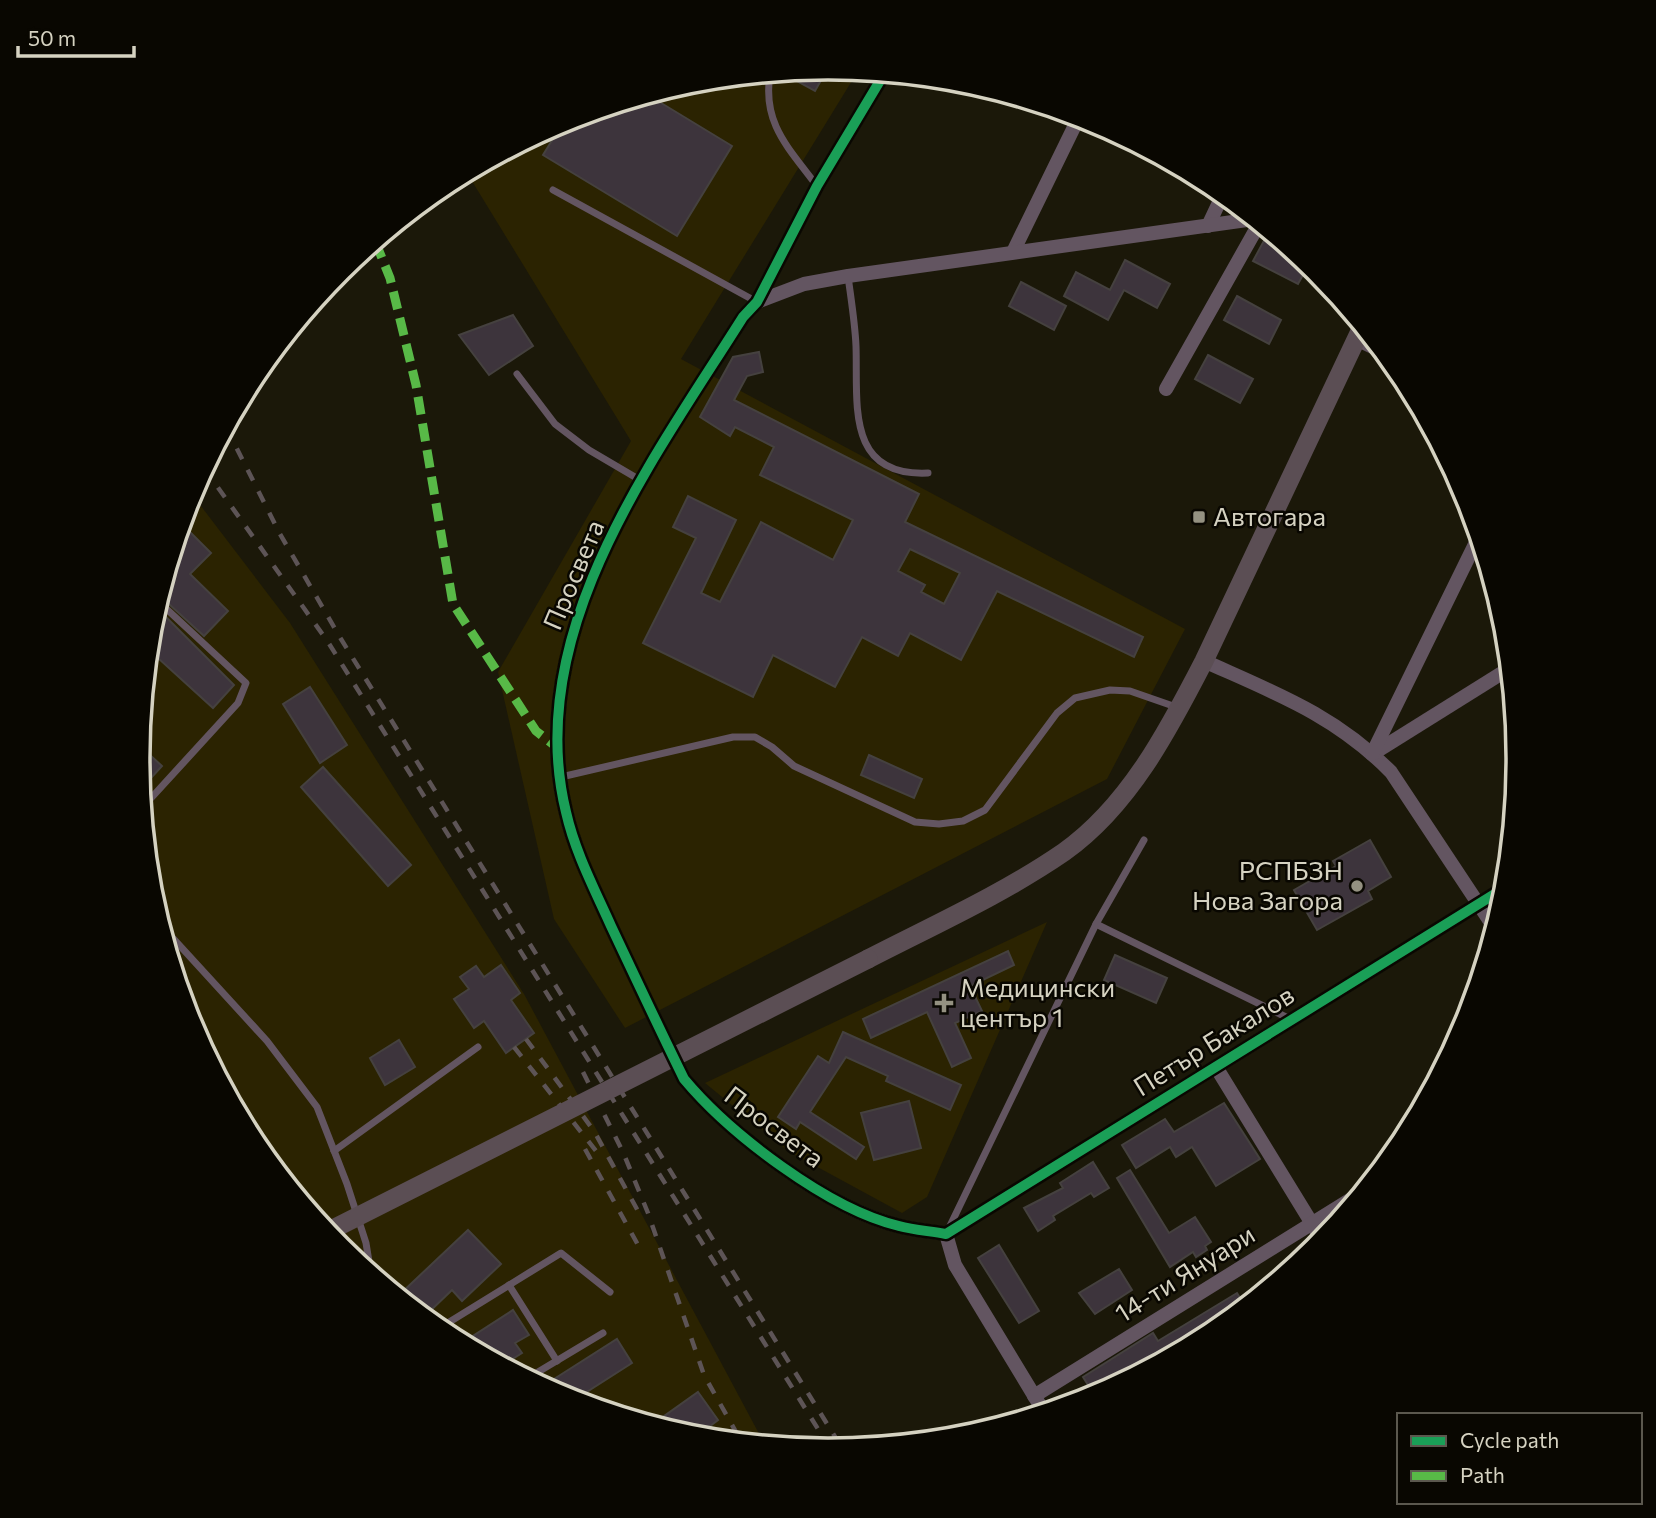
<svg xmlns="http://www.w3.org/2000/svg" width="1656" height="1518" viewBox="0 0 1656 1518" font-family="Commissioner,sans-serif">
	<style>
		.built { fill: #2b2301 }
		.building { fill: #3d343c; stroke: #45413f; stroke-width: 2; fill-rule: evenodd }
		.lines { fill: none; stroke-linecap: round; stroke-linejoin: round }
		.service { stroke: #635561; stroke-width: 7 }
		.minor { stroke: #635561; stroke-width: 14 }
		.secondary { stroke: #5b4e54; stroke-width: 19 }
		.rail { stroke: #5d5456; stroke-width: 4.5; stroke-dasharray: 12 12; stroke-linecap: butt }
		.secondary-bridge { stroke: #5b4e54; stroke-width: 19 }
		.quiet { stroke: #58b947; stroke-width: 9; stroke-dasharray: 18 9; stroke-linecap: butt }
		.cycleway-casing { stroke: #090701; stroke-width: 15 }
		.cycleway { stroke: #1a9f57; stroke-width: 10 }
		.poi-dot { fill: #949181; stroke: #090701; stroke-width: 2.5 }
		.labels { text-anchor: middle; stroke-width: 5; stroke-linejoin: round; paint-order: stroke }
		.poi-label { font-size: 26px; fill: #d5d2c1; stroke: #090701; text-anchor: start }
		.street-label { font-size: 26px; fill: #d5d2c1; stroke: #090701 }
		.rim { fill: none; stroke: #d5d2c1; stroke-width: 3.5 }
	</style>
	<rect width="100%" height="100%" fill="#1b1809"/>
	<g class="built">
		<path d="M828 68 858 71 681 359 1185 629 1107 779 625 1028 554 919 498 672 631 441 467 173 564 121 694 81Z"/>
		<path d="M191 493 290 623 524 994 764 1443 693 1436 563 1397 444 1333 339 1247 253 1142 190 1023 150 893 137 759 151 624Z"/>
		<path d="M1047 922 927 1197 902 1213 788 1151 705 1083Z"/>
	</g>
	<g class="building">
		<path d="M828 68 815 91 782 73Z"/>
		<path d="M648 95 732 146 677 236 543 155 564 121Z"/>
		<path d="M1266 237 1291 250 1309 264 1298 284 1253 261Z"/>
		<path d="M1125 260 1170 284 1157 308 1124 290 1108 320 1064 296 1076 272 1110 290Z"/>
		<path d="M1021 282 1066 306 1054 330 1009 306Z"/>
		<path d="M1237 296 1281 320 1269 344 1224 320Z"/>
		<path d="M513 315 533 346 489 375 459 335Z"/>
		<path d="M759 352 763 372 747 376 734 400 919 494 905 522 1143 637 1134 657 997 591 961 660 910 633 898 656 862 637 835 687 773 655 753 697 643 643 696 538 673 527 688 496 736 520 701 593 720 602 761 522 833 560 853 520 760 475 774 447 735 427 730 436 700 417 733 357ZM910 549 960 573 944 604 921 592 925 585 898 571Z"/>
		<path d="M1208 355 1253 379 1240 403 1195 379Z"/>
		<path d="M187 529 211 553 190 574 228 611 204 636 159 595 176 541Z"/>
		<path d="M156 607 234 685 213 708 148 649Z"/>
		<path d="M310 687 347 745 320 763 283 704Z"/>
		<path d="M139 745 162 766 140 790 137 759Z"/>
		<path d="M869 755 922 779 914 798 861 775Z"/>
		<path d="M323 767 411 865 388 886 301 787Z"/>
		<path d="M1370 840 1391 877 1368 891 1372 899 1317 930 1294 890 1336 866 1333 861Z"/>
		<path d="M1008 951 1014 965 970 986 982 1011 955 1023 971 1058 952 1067 927 1012 871 1038 863 1019Z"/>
		<path d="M1115 955 1167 978 1156 1003 1104 980Z"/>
		<path d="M501 965 520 993 511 1000 534 1033 506 1053 484 1021 474 1028 454 999 469 989 460 977 476 966 484 977Z"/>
		<path d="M843 1032 961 1085 950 1110 886 1081 888 1076 846 1057 810 1112 864 1147 856 1159 800 1122 796 1129 778 1117 818 1056 829 1063Z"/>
		<path d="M399 1040 415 1067 385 1085 370 1058Z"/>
		<path d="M909 1101 921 1148 874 1160 861 1113Z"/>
		<path d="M1224 1103 1260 1159 1216 1186 1192 1147 1176 1157 1170 1147 1136 1168 1122 1145 1165 1119 1174 1132Z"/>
		<path d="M1093 1162 1109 1188 1094 1197 1091 1193 1053 1216 1055 1220 1038 1231 1024 1208 1063 1188 1060 1183Z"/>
		<path d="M1130 1170 1169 1233 1195 1217 1211 1242 1205 1246 1207 1250 1196 1257 1193 1252 1170 1267 1117 1178Z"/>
		<path d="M468 1230 501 1264 462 1301 452 1290 424 1317 398 1296Z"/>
		<path d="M999 1245 1039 1311 1019 1323 978 1258Z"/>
		<path d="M1119 1269 1132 1290 1095 1314 1079 1293Z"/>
		<path d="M1237 1293 1245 1306 1211 1334 1152 1365 1151 1363 1095 1396 1083 1377 1153 1333 1158 1341Z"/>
		<path d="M513 1310 529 1335 515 1343 522 1353 503 1365 462 1343Z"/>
		<path d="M617 1339 632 1363 574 1400 543 1386Z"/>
		<path d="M698 1392 718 1420 696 1437 653 1424Z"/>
	</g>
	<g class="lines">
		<g class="service">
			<path d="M770 74C762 124 789 148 817 186"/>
			<path d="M553 190 757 302"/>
			<path d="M848 276C851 299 855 323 856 346 858 403 845 477 928 473"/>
			<path d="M517 374 555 424 589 450 640 480"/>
			<path d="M561 777 733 737H755L772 747 794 766 915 822 939 824 963 821 985 810 1057 713 1075 698 1110 690 1130 691 1176 707"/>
			<path d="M142 808 238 703 246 683 158 601"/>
			<path d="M160 924 267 1041 317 1107 347 1184 366 1243 371 1274"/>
			<path d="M1096 924 1290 1019"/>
			<path d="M334 1151 478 1047"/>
			<path d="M948 1230 1096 924 1144 840"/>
			<path d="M509 1285 557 1361"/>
			<path d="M438 1329 561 1253 610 1292"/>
			<path d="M528 1378 603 1333"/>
		</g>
		<g class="minor">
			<path d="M884 74 817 186 757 302 743 317C653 460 522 633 566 812 575 852 594 888 611 926 635 977 659 1028 684 1079 730 1134 828 1209 899 1226 914 1230 930 1231 946 1234"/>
			<path d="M1208 226 1223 194"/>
			<path d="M1013 252 1079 117"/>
			<path d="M757 302 804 284 848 276 1254 219"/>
			<path d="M1356 339 1383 352"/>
			<path d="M1166 389 1259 224"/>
			<path d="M1204 661C1275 693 1335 715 1391 772L1495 929"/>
			<path d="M1374 753 1510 668"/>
			<path d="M1372 754 1479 536"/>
			<path d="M1216 1067 1322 1240"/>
			<path d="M946 1234 1506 887"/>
			<path d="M946 1234 955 1265 1044 1412"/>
			<path d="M1034 1396 1361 1193"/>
		</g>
		<path class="secondary" d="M868 959C934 925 1003 894 1064 852 1129 806 1169 729 1204 661L1362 327"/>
		<g class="rail">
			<path d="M226 427 280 534 341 639 842 1448"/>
			<path d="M204 468 328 642 818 1429"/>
			<path d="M526 1039 594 1131 638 1211"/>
			<path d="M514 1047 600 1156"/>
			<path d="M583 1072 623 1152 648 1213 704 1375 741 1441"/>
			<path d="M585 1149 643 1254"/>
		</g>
		<path class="secondary-bridge" d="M327 1232 868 959"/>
		<path class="quiet" d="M375 241 390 278 416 385 453 604 536 731 559 749"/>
		<g class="cycleway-casing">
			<path id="cycleway" d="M884 74 817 186 757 302 743 317C653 460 522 633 566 812 575 852 594 888 611 926 635 977 659 1028 684 1079 730 1134 828 1209 899 1226 914 1230 930 1231 946 1234L1506 887"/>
		</g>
		<use href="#cycleway" class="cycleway"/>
	</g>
	<g class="poi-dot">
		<rect x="1192" y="510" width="14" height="14" rx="3.5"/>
		<circle cx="1357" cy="886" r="7"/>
		<path d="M940.5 992.5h7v7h7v7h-7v7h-7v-7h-7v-7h7z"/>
	</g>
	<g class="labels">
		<g class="poi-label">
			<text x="1213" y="526">Автогара</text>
			<text x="1343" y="880" text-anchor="end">РСПБЗН<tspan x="1343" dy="30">Нова Загора</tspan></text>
			<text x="960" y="997">Медицински<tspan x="960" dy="30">център 1</tspan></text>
		</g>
		<g class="street-label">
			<text transform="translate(574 575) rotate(-67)" y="9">Просвета</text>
			<text transform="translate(1214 1041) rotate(-32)" y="9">Петър Бакалов</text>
			<text transform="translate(774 1127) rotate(37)" y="9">Просвета</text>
			<text transform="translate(1185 1274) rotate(-32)" y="9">14-ти Януари</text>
		</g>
	</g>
	<path d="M0 0H1656V1518H0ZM828 80H828A678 678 0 0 1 1506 758V760A678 678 0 0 1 828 1438H828A678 678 0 0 1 150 760V758A678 678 0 0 1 828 80Z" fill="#090701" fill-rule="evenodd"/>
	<path class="rim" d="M828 80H828A678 678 0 0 1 1506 758V760A678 678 0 0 1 828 1438H828A678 678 0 0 1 150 760V758A678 678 0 0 1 828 80Z"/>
	<rect x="1397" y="1413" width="245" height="91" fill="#090701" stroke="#5b584e" stroke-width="2"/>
	<rect x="1411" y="1436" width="35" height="10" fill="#1a9f57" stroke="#5b584e" stroke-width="2"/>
	<text x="1460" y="1448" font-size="21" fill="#d5d2c1">Cycle path</text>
	<rect x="1411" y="1471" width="35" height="10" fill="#58b947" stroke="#5b584e" stroke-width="2"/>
	<text x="1460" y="1483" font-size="21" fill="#d5d2c1">Path</text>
	<path d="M18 46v10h116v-10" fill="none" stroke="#d5d2c1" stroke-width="3.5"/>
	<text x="28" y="46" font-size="21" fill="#d5d2c1" stroke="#090701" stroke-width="5" paint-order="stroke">50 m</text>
</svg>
